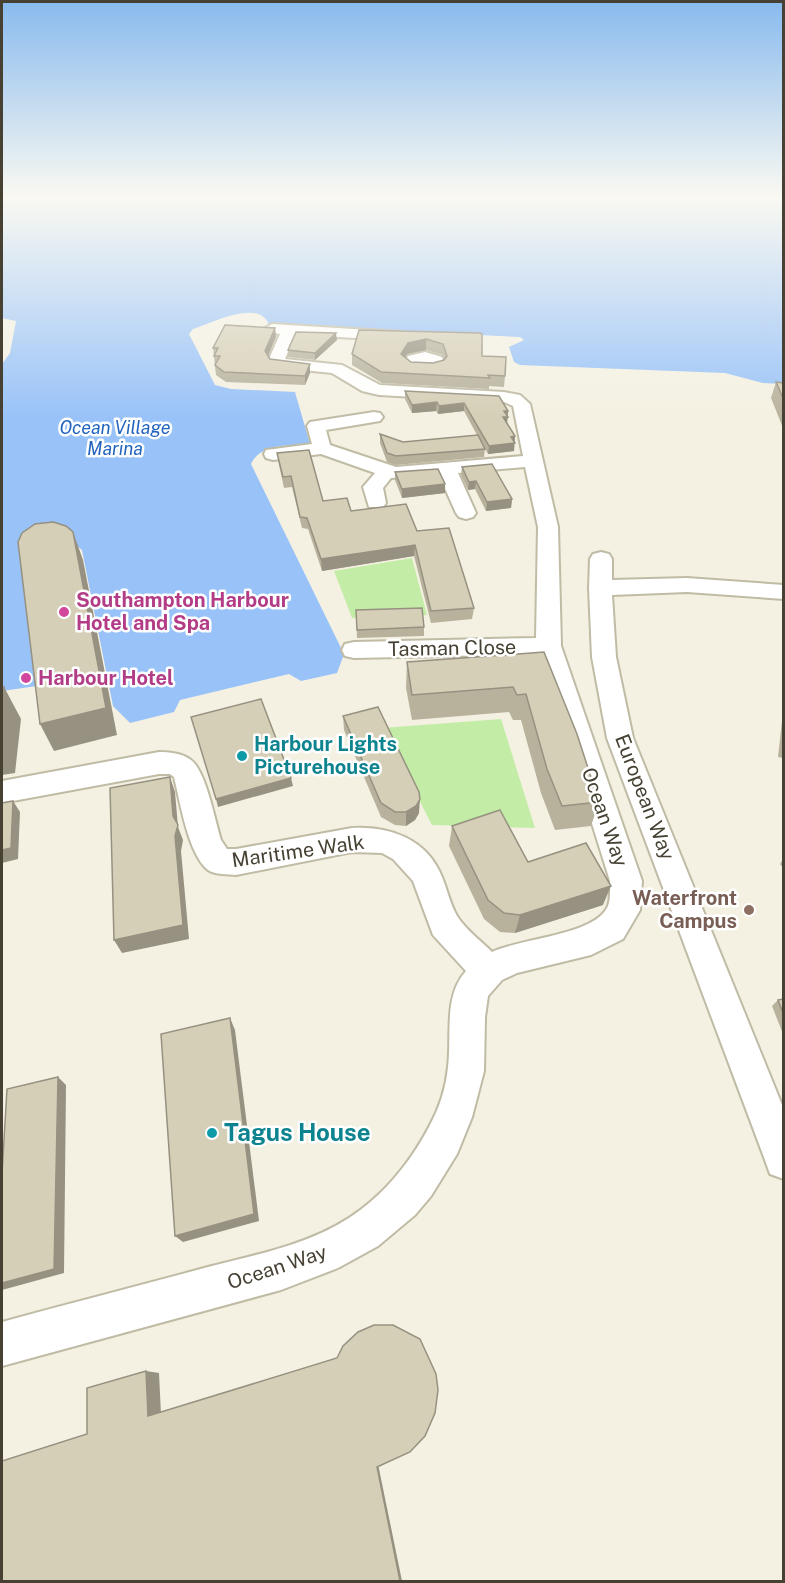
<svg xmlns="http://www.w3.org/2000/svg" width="785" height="1583" viewBox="0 0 785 1583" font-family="'Public Sans',sans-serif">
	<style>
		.green { fill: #c3eda7 }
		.water { fill: #98c2f8 }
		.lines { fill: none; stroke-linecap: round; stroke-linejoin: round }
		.minor-casing { stroke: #c0bba5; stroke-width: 4 }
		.minor { fill: #fff; fill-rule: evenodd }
		.wall { fill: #b8b29d; fill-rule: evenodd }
		.shaded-wall { fill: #969180 }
		.building { fill: #d6cfb7; stroke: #969180; stroke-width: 1.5; fill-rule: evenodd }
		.hotel-dot { fill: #d1479c; stroke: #fff; stroke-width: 2 }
		.culture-dot { fill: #0f9aa8; stroke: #fff; stroke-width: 2 }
		.education-dot { fill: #8d6e63; stroke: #fff; stroke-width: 2 }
		.labels { text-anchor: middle; stroke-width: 5; stroke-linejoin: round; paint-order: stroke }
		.far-water-label { font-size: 18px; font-style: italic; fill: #2163bd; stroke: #fff }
		.hotel-label { font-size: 20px; font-weight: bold; fill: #b23c85; stroke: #fff; text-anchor: start }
		.street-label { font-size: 20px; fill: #464133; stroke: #fff }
		.culture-label { font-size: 20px; font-weight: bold; fill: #0d838f; stroke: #fff; text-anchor: start }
		.education-label { font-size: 20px; font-weight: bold; fill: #785e54; stroke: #fff; text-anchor: end }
		.near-culture-label { font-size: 24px; font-weight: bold; fill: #0d838f; stroke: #fff; text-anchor: start }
	</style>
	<rect width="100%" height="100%" fill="#f4f1e3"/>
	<g class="green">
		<path d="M412 558 427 615 352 618 334 571Z"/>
		<path d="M501 719 535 828 432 825 382 728Z"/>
	</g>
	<path class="water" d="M2 198H783V384L763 383 725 373 520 365 514 362 509 347 524 340 520 337 269 325C259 298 212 323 193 329L189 334 215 385 231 389 295 392 310 444C289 446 261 443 251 464L344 654 337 673 301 681 289 674 180 700 174 712 130 723 113 706 82 550 73 543 37 686 2 691V364L10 353 16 321 2 318Z"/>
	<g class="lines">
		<g class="minor-casing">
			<g id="minor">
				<path d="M272 324 402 332 405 335 402 338 397 340 295 335 285 359 342 365 380 385 504 392 520 395 530 404 558 527 561 646 642 881 640 910 623 939 591 955 517 973 502 980 488 996 485 1017 484 1071 472 1117 457 1154 431 1196 415 1215 378 1246 338 1268 281 1290 2 1366V1322C70 1303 139 1286 208 1267 255 1255 307 1245 349 1218 383 1196 410 1163 429 1127 439 1109 446 1088 448 1067 452 1036 443 996 466 971L433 935 413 881 393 859 382 853 352 852 236 875C228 874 215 875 208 870 188 854 180 801 174 777L170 774H159L2 803V781L159 752C169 752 182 753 191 760 206 771 215 821 221 840L227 849H236L352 828C390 826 427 839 442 877 447 889 450 904 457 916 465 929 481 941 492 952 522 938 593 935 607 908 611 901 610 889 610 881L539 654 354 658 345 656 342 650 345 644 354 642 536 638 538 527 525 467 458 473 476 513 473 517 466 519 459 517 456 513 439 475 391 478 383 488 386 503 383 507H369L363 487 375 473 321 454 273 460 266 458 264 454 266 450 312 444 307 426 310 422 374 412 380 413 383 417 380 421 326 430 330 445 396 467 523 456 513 406 504 402 379 395 362 391 332 373 273 367 268 361 280 334 267 332 264 329Z"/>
				<path d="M425 352 442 357 445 366 443 369C429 373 413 376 403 365L408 356Z"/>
				<path d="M601 552 609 554 612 559V580L687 578 784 585V599L687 592 612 595 616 657 633 738 784 1110V1179L770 1174 765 1160 607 738 592 657 589 588 590 559 593 554Z"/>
			</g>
		</g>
		<use href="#minor" class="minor"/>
	</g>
	<g class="wall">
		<path d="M275 328 276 337 268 356 270 359 310 364V373L305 385 226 382 216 375 213 348Z"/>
		<path d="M359 330 480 333 482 356 505 376 504 387 489 386V389L382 383 352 365V354ZM426 350 443 355 444 360 433 363 411 362 405 358 407 354Z"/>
		<path d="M337 340 315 360 288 357V350Z"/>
		<path d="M776 382 783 383V428L771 398Z"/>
		<path d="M405 391 508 411 507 423 515 436 514 451 488 454 482 444 485 449 484 457 396 465 387 462 380 443V434L403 442 477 435 464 411 438 414 436 411 412 413 405 399Z"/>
		<path d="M277 453 323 501 351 511 417 531 474 608 472 619 431 623 414 556 322 571 308 529 302 528 292 487 284 488 279 465Z"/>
		<path d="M462 467 512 499 511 508 486 511 475 489 468 490 461 475Z"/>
		<path d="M395 472 445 493 402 498 395 480Z"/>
		<path d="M356 610 424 627V636L357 638Z"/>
		<path d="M544 652 599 802 591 826 555 830 541 793 521 720H513L509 712 412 720 406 688 407 662Z"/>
		<path d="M783 712V758L778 757Z"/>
		<path d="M343 716 419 813 415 820 406 826 395 825 381 817 344 730Z"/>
		<path d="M452 826 528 862 603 905 515 933 500 932 484 919 449 846Z"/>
		<path d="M783 859V868L780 864Z"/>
		<path d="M783 999V1034L772 1006 778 1000Z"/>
	</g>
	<g class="shaded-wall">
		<path d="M275 328 276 337 266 360 265 351Z"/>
		<path d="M336 333 337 340 315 360V353Z"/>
		<path d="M426 339V350L407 354 401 365V354L408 343Z"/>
		<path d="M310 364V373L305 385V376Z"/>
		<path d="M437 402 436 411 412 413V405Z"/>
		<path d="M464 403V411L438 414 439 406Z"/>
		<path d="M504 411H508L507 425H502Z"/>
		<path d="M515 436 514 451 488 454 489 446 511 437Z"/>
		<path d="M476 481 475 489 468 490 469 482Z"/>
		<path d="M445 484V493L402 498V489Z"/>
		<path d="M512 499 511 508 486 511 487 502Z"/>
		<path d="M73 532 83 560 117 735 54 751 40 724Z"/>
		<path d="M415 545 414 556 322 571 321 559Z"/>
		<path d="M4 687 21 719 15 773 2 775V706Z"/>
		<path d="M170 777 175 792 178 827 183 840 181 851 189 939 122 953 114 940 173 816Z"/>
		<path d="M291 778 293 786 218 807 216 799Z"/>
		<path d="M420 799 419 813 415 820 406 826V812Z"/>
		<path d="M13 801 20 812 18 859 2 863V850Z"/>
		<path d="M611 886 603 905 515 933 520 915Z"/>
		<path d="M230 1018 235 1030 259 1221 183 1242 175 1236Z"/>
		<path d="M58 1077 66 1085 64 1273 2 1290V1283Z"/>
		<path d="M146 1371 159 1373 161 1415 148 1416Z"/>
		<path d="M378 1464 402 1581H400L377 1467Z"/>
	</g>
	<g class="building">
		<path d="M225 325 275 328 265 351 270 359 310 364 305 376 224 372 215 365 220 356H214L218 348H213Z"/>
		<path d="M359 330 480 333 482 334V356L506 357 505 376 488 375 490 378 381 372 352 354ZM426 339 443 344 447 356 444 360 433 363 411 362 401 354 408 343Z"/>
		<path d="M296 332 336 333 315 353 288 350Z"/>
		<path d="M776 382 783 383V398Z"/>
		<path d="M405 391 499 396 508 411H504L508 417H503L515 436 511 437 515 443 489 446 464 403 439 406 437 402 412 405Z"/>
		<path d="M380 434 403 442 478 435 485 449 396 456 387 453Z"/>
		<path d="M309 450 323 501 347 498 351 511 406 504 417 531 449 528 474 608 431 611 415 545 321 559 307 518 300 517 291 476 283 477 277 453Z"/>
		<path d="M492 464 512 499 487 502 476 481 469 482 462 467Z"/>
		<path d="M438 469 445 484 402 489 395 472Z"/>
		<path d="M53 522 66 526 73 532 106 708 40 724 18 542 22 533 35 524Z"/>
		<path d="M422 608 424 627 357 630 356 610Z"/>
		<path d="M544 652 577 734 599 802 562 806 547 769 526 694 517 695 513 687 412 695 407 662Z"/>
		<path d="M4 687 2 706V688Z"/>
		<path d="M261 699 291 778 216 799 191 717Z"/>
		<path d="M378 707 419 792 420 799 416 806 406 812H395L381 803 343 716Z"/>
		<path d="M170 777 173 816 178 825 175 836 183 925 114 940 110 788Z"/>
		<path d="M13 801 11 848 2 850V803Z"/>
		<path d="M500 810 528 862 586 843 611 886 520 915 504 913 488 900 452 826Z"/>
		<path d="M783 999V1013L778 1000Z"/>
		<path d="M230 1018 254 1214 175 1236 161 1034Z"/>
		<path d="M58 1077 54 1269 2 1283V1174L7 1089Z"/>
		<path d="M374 1325H393L420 1339 436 1374 438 1390 435 1413 425 1436 410 1452 377 1467 400 1581H2V1461L87 1434V1388L146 1371 148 1416 337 1358 343 1346 358 1332Z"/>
	</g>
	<linearGradient id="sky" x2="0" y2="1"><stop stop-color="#88baee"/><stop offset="0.47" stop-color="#faf9f2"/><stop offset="1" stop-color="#faf9f2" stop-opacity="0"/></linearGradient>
	<rect width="785" height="419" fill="url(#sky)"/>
	<g class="hotel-dot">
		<circle cx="64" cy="612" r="6"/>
		<circle cx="26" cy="678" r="6"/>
	</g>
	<g class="culture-dot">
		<circle cx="242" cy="756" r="6"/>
		<circle cx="212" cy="1133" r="6"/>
	</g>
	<circle class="education-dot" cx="749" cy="910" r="6"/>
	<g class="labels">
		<g class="far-water-label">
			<text x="115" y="434">Ocean Village<tspan x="115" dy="21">Marina</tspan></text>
		</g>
		<g class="hotel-label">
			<text x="76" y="607">Southampton Harbour<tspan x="76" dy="23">Hotel and Spa</tspan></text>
			<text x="38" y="685">Harbour Hotel</text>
		</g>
		<g class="street-label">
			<text transform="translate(452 648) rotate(-1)" y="7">Tasman Close</text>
			<text transform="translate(645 797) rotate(69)" y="7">European Way</text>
			<text transform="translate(605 817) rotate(71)" y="7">Ocean Way</text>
			<text transform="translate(298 851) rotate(-8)" y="7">Maritime Walk</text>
			<text transform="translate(277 1267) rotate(-18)" y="7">Ocean Way</text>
		</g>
		<g class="culture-label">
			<text x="254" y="751">Harbour Lights<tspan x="254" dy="23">Picturehouse</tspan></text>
		</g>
		<g class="education-label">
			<text x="737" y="905">Waterfront<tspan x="737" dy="23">Campus</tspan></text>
		</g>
		<g class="near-culture-label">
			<text x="224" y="1141">Tagus House</text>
		</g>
	</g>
	<rect width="785" height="1583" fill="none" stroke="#464133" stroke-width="6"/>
</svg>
